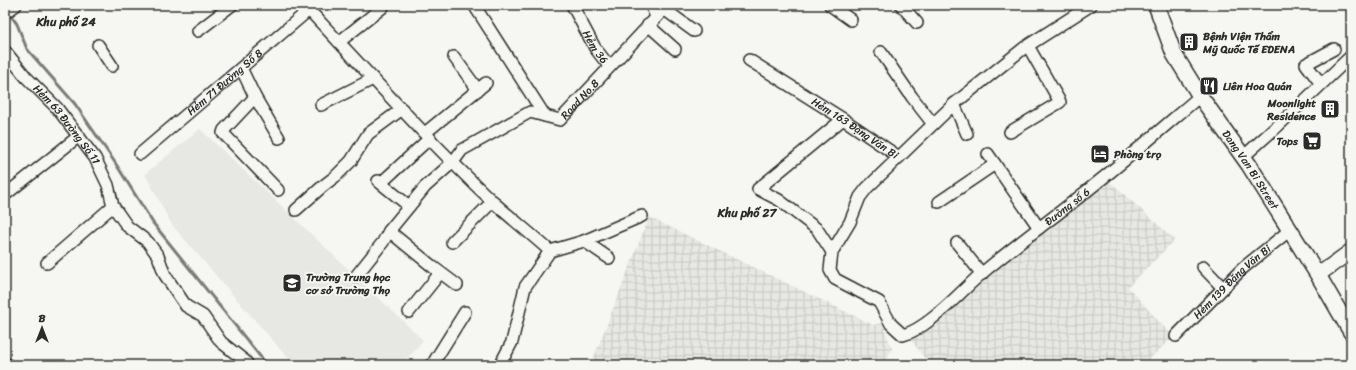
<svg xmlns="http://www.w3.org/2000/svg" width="1356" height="370" viewBox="0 0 1356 370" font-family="Sriracha,sans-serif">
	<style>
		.built { fill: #e7e7e3 }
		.industrial { fill: url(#industrial-grid) }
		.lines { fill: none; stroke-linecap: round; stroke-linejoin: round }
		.stream { stroke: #7a7a78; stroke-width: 3 }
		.minor-casing { stroke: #2b2b2b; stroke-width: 14 }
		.tertiary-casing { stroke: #2b2b2b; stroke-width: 17 }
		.secondary-casing { stroke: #2b2b2b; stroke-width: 18 }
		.minor { stroke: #f6f6f2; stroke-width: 11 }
		.tertiary { stroke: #f6f6f2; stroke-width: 14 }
		.secondary { stroke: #f6f6f2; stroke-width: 15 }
		.labels { text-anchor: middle; stroke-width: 4; stroke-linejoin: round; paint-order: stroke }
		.poi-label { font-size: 11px; font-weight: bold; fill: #2b2b2b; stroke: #f6f6f2; text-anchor: start }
		.street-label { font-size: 11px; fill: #2b2b2b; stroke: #f6f6f2 }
		.neighbourhood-label { font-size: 12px; font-weight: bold; fill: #2b2b2b; stroke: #f6f6f2 }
	</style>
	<defs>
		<pattern id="industrial-grid" width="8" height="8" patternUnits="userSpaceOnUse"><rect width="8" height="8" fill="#e7e7e3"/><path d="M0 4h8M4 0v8" fill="none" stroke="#c6c6c3"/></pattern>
	</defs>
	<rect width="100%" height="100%" fill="#f6f6f2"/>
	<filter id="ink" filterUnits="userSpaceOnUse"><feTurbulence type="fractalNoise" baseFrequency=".025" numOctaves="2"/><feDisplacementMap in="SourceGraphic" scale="8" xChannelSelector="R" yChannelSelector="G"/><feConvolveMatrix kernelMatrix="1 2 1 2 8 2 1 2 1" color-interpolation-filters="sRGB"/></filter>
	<g filter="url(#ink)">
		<path class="built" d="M200 129 423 340 402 365H294L172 225 145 174Z"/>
		<g class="industrial">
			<path d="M1108 180 1175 240 1128 287 1173 337 1143 365H930L911 340Z"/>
			<path d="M649 217 873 325 882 323 892 349 883 365H591Z"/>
		</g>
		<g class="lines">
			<path class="stream" d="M9 13 17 24 27 49 75 104 114 161 153 223 267 365"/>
			<g class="minor-casing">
				<g id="minor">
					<path d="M307 5 309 10C369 74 428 140 492 201 511 218 531 234 550 251"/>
					<path d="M474 5 545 116"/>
					<path id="s1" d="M572 5 595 48 609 66"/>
					<path d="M651 5 656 17"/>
					<path d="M830 5 851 20"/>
					<path d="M901 5 917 23"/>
					<path id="s2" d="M1091 5 1024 48 954 104 867 188 860 197 850 222 832 252 830 270 835 279 879 302 891 324 903 335C929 328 960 292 981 274 1019 242 1060 213 1098 182 1133 154 1166 125 1200 96"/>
					<path d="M664 9 694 31"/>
					<path d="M5 13 16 5"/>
					<path d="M648 25 675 49"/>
					<path d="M198 31 232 5"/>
					<path d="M339 42 383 7"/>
					<path d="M98 45 112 66"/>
					<path id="s3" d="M5 51 26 77 57 108 95 158 108 185 113 206 127 226 148 242 158 256 165 275 186 306 203 316 221 342 245 361 248 365"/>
					<path d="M881 52 912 97 933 124"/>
					<path d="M454 57 478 90"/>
					<path id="s4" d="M749 60 843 119 899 157"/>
					<path d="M241 68 255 97 279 138"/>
					<path d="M1321 84 1306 64 1334 49"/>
					<path d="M255 97 224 130 223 133 278 190"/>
					<path d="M954 104 967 134"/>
					<path d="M321 105 373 79"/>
					<path d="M1010 132 1060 102 1028 46"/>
					<path d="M425 133 486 83"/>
					<path id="s5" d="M140 154 309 10"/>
					<path d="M988 154 1039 228"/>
					<path d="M1243 157 1282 122 1351 56"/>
					<path d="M378 181 409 206"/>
					<path d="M381 183 430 138"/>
					<path d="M5 195 79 136"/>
					<path d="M939 202 995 164"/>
					<path d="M296 210 323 186 336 176 351 161 368 134 402 109"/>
					<path d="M389 231 433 267 457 285"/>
					<path d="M584 241 609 258"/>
					<path d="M452 242 493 201"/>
					<path d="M957 243 982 274"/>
					<path d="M550 251 584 241 642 216"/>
					<path d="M832 252 817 229 779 200 758 189 843 119"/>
					<path d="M47 263 113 206"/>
					<path d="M1203 267 1223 288"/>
					<path id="s6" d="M356 276 383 242 389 231 425 187 453 162 462 150 530 112 560 120 668 5"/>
					<path d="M409 312 440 273"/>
					<path id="s7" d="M1176 336 1243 268 1290 230"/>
					<path d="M5 363 8 365"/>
					<path d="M432 365 465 312"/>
					<path d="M500 365 512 342 525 287 550 251"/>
				</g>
			</g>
			<g class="tertiary-casing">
				<path id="tertiary" d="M1318 275 1351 251"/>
			</g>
			<g class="secondary-casing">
				<g id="secondary">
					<path id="s8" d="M1156 5 1174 54 1200 96 1249 165 1318 275 1351 332"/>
				</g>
			</g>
			<use href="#minor" class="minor"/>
			<use href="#tertiary" class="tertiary"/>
			<use href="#secondary" class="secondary"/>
		</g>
	</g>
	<defs>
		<g id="building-square" transform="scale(1)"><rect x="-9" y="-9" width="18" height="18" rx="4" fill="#2b2b2b" stroke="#f6f6f2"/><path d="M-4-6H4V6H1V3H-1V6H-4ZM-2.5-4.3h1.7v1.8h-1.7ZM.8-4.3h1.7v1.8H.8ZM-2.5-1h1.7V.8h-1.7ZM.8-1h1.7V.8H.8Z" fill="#fff"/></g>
		<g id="restaurant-square" transform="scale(1)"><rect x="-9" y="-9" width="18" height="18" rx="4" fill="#2b2b2b" stroke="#f6f6f2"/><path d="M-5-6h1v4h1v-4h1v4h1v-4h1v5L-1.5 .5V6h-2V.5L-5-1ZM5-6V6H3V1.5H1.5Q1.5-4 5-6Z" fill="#fff"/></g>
		<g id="supermarket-square" transform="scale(1)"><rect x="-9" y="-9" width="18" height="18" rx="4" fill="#2b2b2b" stroke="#f6f6f2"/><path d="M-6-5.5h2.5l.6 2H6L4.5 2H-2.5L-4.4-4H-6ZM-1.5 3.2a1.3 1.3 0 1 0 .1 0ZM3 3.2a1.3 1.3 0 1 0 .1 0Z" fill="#fff"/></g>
		<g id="hotel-square" transform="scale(1)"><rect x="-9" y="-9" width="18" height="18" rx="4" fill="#2b2b2b" stroke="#f6f6f2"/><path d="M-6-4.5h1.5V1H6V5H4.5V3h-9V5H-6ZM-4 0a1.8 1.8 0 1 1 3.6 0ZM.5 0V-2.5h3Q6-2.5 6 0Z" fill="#fff"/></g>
		<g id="school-square" transform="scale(1)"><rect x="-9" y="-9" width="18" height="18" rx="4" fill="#2b2b2b" stroke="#f6f6f2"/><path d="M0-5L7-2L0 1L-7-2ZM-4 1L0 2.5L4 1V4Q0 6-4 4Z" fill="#fff"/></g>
	</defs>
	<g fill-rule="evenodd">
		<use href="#building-square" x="1189" y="42"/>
		<use href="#restaurant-square" x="1209" y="86"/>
		<use href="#building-square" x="1330" y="109"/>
		<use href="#supermarket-square" x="1312" y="141"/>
		<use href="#hotel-square" x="1100" y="154"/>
		<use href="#school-square" x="292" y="283"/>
	</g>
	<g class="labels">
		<g class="poi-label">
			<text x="1203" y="40">Bệnh Viện Thẩm<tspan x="1203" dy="13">Mỹ Quốc Tế EDENA</tspan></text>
			<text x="1223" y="90">Liên Hoa Quán</text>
			<text x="1316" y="107" text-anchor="end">Moonlight<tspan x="1316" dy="13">Residence</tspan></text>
			<text x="1298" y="145" text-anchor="end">Tops</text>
			<text x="1114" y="158">Phòng trọ</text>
			<text x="306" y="281">Trường Trung học<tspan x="306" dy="13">cơ sở Trường Thọ</tspan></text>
		</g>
		<g class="street-label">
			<text dy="4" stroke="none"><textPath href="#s1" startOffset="48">Hẻm 36</textPath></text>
			<text dy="4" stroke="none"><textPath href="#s5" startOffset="111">Hẻm 71 Đường Số 8</textPath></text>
			<text dy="4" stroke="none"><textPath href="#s6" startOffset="303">Road No.8</textPath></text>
			<text dy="4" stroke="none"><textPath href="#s3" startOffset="96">Hẻm 63 Đường Số 11</textPath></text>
			<text dy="4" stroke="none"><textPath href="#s4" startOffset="126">Hẻm 163 Đặng Văn Bi</textPath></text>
			<text dy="4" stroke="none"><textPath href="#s8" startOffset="191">Dang Van Bi Street</textPath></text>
			<text dy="4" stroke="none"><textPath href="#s2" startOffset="692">Đường số 6</textPath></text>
			<text dy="4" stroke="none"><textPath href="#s7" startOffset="78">Hẻm 139 Đặng Văn Bi</textPath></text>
		</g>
		<g class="neighbourhood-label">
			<text x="66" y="26">Khu phố 24</text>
			<text x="747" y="217">Khu phố 27</text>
		</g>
	</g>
	<rect width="1356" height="370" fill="none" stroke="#f6f6f2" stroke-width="20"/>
	<rect x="10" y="10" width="1336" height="350" fill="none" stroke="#2b2b2b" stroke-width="1.5" filter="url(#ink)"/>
	<g transform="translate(42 328)" stroke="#f6f6f2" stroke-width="3" paint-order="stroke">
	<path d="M0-3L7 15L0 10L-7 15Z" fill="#2b2b2b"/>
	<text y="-6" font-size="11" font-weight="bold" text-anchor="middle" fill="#2b2b2b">B</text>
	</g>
</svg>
